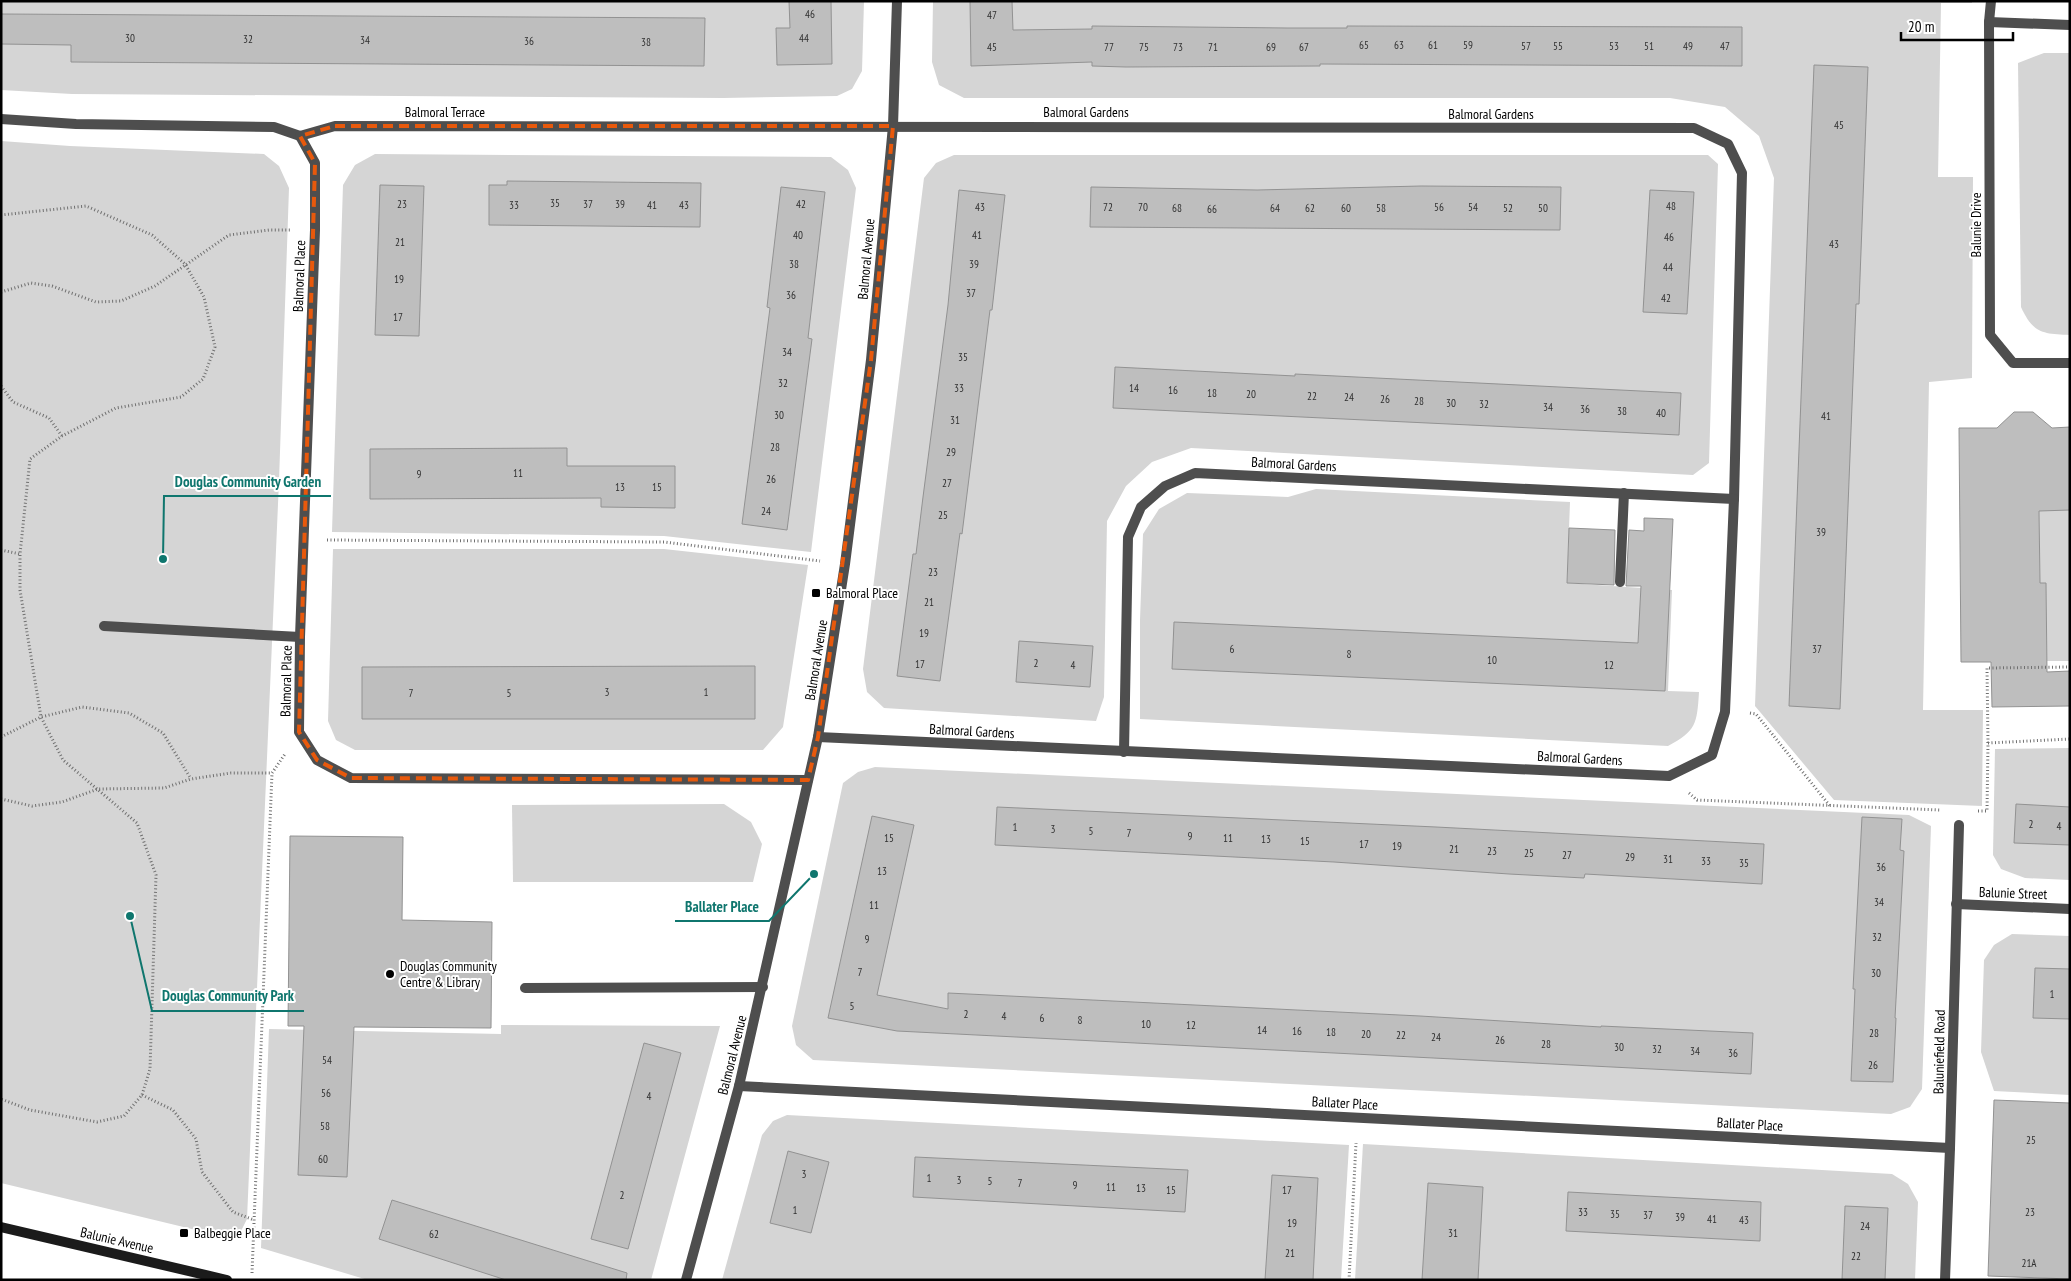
<svg xmlns="http://www.w3.org/2000/svg" width="2071" height="1281" viewBox="0 0 2071 1281" font-family="'PT Sans Narrow',sans-serif">
	<style>
		.green { fill: #d5d5d5 }
		.building { fill: #bebebe; stroke: #929292 }
		.lines { fill: none; stroke-linecap: round; stroke-linejoin: round }
		.path { stroke: #707070; stroke-width: 3; stroke-dasharray: 1 2.5; stroke-linecap: butt }
		.lane { stroke: #4e4e4e; stroke-width: 10 }
		.street { stroke: #4e4e4e; stroke-width: 10 }
		.secondary { stroke: #1b1b1b; stroke-width: 10 }
		.marked { fill: none; stroke: #e8590c; stroke-width: 4; stroke-dasharray: 10 6; stroke-linejoin: round }
		.poi-dot { fill: #000; stroke: #fff; stroke-width: 2 }
		.labels { text-anchor: middle; stroke-width: 4; stroke-linejoin: round; paint-order: stroke }
		.number-label { font-size: 11px; fill: #303030 }
		.street-label { font-size: 14px; fill: #000; stroke: #fff }
		.poi-label { font-size: 14px; fill: #000; stroke: #fff; text-anchor: start }
		.leader { fill: none; stroke: #0f766e; stroke-width: 2 }
		.callout-dot { fill: #0f766e; stroke: #fff; stroke-width: 2 }
		.callout-label { font-size: 15px; text-anchor: middle; font-weight: bold; fill: #0f766e; stroke: #fff; stroke-width: 4; stroke-linejoin: round; paint-order: stroke }
	</style>
	<rect width="100%" height="100%" fill="#fff"/>
	<g class="green">
		<path d="M1 1H864L862 71 852 89 837 96 723 98 72 94 1 90Z"/>
		<path d="M933 1H1972V3H1941L1938 177H1973L1972 378 1929 382 1923 710H1983L1982 806 1834 800 1755 706 1774 178 1759 136 1725 107 1670 98H964L939 85 932 62Z"/>
		<path d="M2044 53H2070V335C2042 334 2033 333 2021 307L2018 63Z"/>
		<path d="M1 141 70 146 264 154 279 166 289 188 279 481 247 1219 241 1231 225 1237 1 1183Z"/>
		<path d="M375 154 831 157 848 170 856 188 811 552 664 536 332 532 343 185 355 165Z"/>
		<path d="M954 155H1708L1718 164 1709 463 1693 475 1191 448 1152 462 1126 486 1107 521 1104 697 1096 721 884 708 867 692 863 669 924 178 936 163Z"/>
		<path d="M1316 489 1570 502 1567 583 1672 590 1668 691 1699 692C1697 724 1696 731 1668 746L1140 719V620L1143 534 1159 509 1187 493 1288 497Z"/>
		<path d="M2039 510H2070V661H2047L2046 584 2040 583Z"/>
		<path d="M333 549H664L808 565 783 727 763 750H355L336 740 328 721Z"/>
		<path d="M2070 748V880L2025 878 2001 869 1993 855 1995 749Z"/>
		<path d="M875 767 1909 815 1931 826 1922 1089 1910 1107 1891 1114 813 1060 796 1045 792 1026 843 783 858 772Z"/>
		<path d="M724 804 751 822 762 844 753 882H513L512 805Z"/>
		<path d="M2012 934 2070 936V1095L1994 1091 1981 1052 1984 960 1994 945Z"/>
		<path d="M501 1025 720 1026 651 1280H368L261 1248 269 1029 501 1034Z"/>
		<path d="M787 1115 1349 1145 1341 1280H722L762 1135 773 1121Z"/>
		<path d="M1363 1144 1892 1174 1908 1184 1918 1202 1915 1280H1355Z"/>
	</g>
	<g class="building">
		<path d="M789 1H831L832 64 777 65 776 28H790Z"/>
		<path d="M970 1H1012L1013 30 1092 29V26L1287 28H1347V26L1742 27V66L1320 64V66L1126 67 1092 66V62L971 66Z"/>
		<path d="M1 14 705 18 704 66 71 62V45L1 44Z"/>
		<path d="M1814 65 1868 67 1859 304H1856L1840 709 1789 706Z"/>
		<path d="M507 181 701 183 700 227 489 225V185H507Z"/>
		<path d="M380 185 424 186 419 336 375 335Z"/>
		<path d="M1421 186 1561 187 1560 230 1090 227 1091 187 1257 190Z"/>
		<path d="M781 187 825 192 808 338 812 339 787 530 742 524 770 308 767 307Z"/>
		<path d="M959 190 1005 195 992 310H990L962 534 960 533 940 681 897 676 913 554H916L923 497 948 305Z"/>
		<path d="M1650 190 1694 192 1687 314 1643 312Z"/>
		<path d="M1115 367 1295 376V374L1681 393 1679 435 1113 408Z"/>
		<path d="M2014 412H2033L2052 428 2070 427V510L2039 511 2040 583H2046L2047 672 2070 671V706L1992 707 1991 662H1961L1959 428H1997Z"/>
		<path d="M567 448V466H675V508L601 507V498L370 499V449Z"/>
		<path d="M1644 518 1673 519 1665 691 1172 669 1174 622 1638 643 1641 586H1626L1629 530 1644 531Z"/>
		<path d="M1569 528 1615 530 1614 585 1567 583Z"/>
		<path d="M1019 641 1093 646 1090 687 1016 682Z"/>
		<path d="M755 666V719H362V667Z"/>
		<path d="M2016 804 2070 807V845L2014 843Z"/>
		<path d="M997 807 1436 827 1764 844 1762 884 1585 874 1584 878 1509 874 1334 862 995 845Z"/>
		<path d="M872 816 914 825 877 995 948 1009V993L1420 1016 1601 1027V1026L1753 1033 1751 1074 897 1031 828 1018Z"/>
		<path d="M1862 817 1902 819 1900 850 1904 851 1895 1018H1896L1893 1082 1851 1081 1855 989H1853Z"/>
		<path d="M290 836 403 837 402 920 492 922 491 1028 354 1027 347 1177 298 1175 304 1026H288Z"/>
		<path d="M2035 968 2070 969V1019L2033 1018Z"/>
		<path d="M644 1043 681 1053 628 1249 591 1239Z"/>
		<path d="M1994 1100 2070 1103V1279L1988 1276Z"/>
		<path d="M788 1151 829 1162 811 1233 770 1223Z"/>
		<path d="M915 1157 1188 1170 1185 1212 913 1197Z"/>
		<path d="M1272 1175 1318 1178 1313 1280H1265Z"/>
		<path d="M1428 1183 1483 1187 1478 1280H1422Z"/>
		<path d="M1568 1192 1761 1202 1760 1241 1566 1231Z"/>
		<path d="M392 1200 627 1273 626 1280H506L379 1239Z"/>
		<path d="M1845 1206 1888 1208 1885 1280H1842Z"/>
	</g>
	<g class="lines">
		<g class="path">
			<path d="M1 215 86 206 152 235 185 264 204 297 215 347 203 379 181 397 116 408 62 436 30 459 20 554V590L41 717 63 760 137 823 156 875 150 1069 142 1095 124 1116 97 1122 30 1110 1 1099"/>
			<path d="M1 292 31 283 52 286 96 302 121 301 155 286 229 235 269 230H292"/>
			<path d="M1 386 13 402 49 418 62 436"/>
			<path d="M327 540 664 542 820 561"/>
			<path d="M1 550 20 554"/>
			<path d="M1750 713 1756 714 1830 806"/>
			<path d="M1 737 41 717 82 707 129 713 163 733 191 779"/>
			<path d="M1988 743 1987 668 2070 667"/>
			<path d="M1689 793 1697 800 1940 810"/>
			<path d="M1 799 32 806 62 802 98 789 164 788 191 779 231 773H272"/>
			<path d="M1978 811H1987L1988 743 2070 739"/>
			<path d="M142 1095 173 1110 196 1139 202 1172 233 1212 254 1220"/>
			<path d="M252 1273 272 773 285 754"/>
			<path d="M1349 1280 1356 1143"/>
		</g>
		<g class="lane">
			<path d="M1620 582 1624 493"/>
			<path d="M104 626 300 637"/>
			<path d="M525 988 763 987"/>
		</g>
		<g class="street">
			<path d="M1991 1 1989 22 1990 335 2013 363H2070"/>
			<path d="M1989 22 2070 25"/>
			<path d="M1 119 76 124 274 127 300 136 335 126 1694 128 1728 144 1742 173 1734 499 1725 712 1712 755 1669 776 818 737"/>
			<path d="M300 136 315 163V230L300 637 299 732 317 760 351 778 808 780"/>
			<path d="M1124 752 1128 537 1141 507 1165 486 1195 473 1734 499"/>
			<path d="M1956 904 2070 909"/>
			<path d="M739 1086 1950 1148"/>
			<path d="M686 1280 739 1086 818 737 845 564 871 360 893 126 897 1"/>
			<path d="M1945 1280 1950 1148 1959 825"/>
		</g>
		<path class="secondary" d="M1 1227 227 1280"/>
	</g>
	<path class="marked" d="M335 126H893L871 360 818 737 808 780 351 778 317 760 299 732 315 163 300 136Z"/>
	<g class="poi-dot">
		<rect x="811" y="588" width="10" height="10" rx="2.5"/>
		<circle cx="390" cy="974" r="5"/>
		<rect x="179" y="1228" width="10" height="10" rx="2.5"/>
	</g>
	<g class="labels">
		<g class="number-label">
			<text x="810" y="18">46</text>
			<text x="992" y="19">47</text>
			<text x="130" y="42">30</text>
			<text x="804" y="42">44</text>
			<text x="248" y="43">32</text>
			<text x="365" y="44">34</text>
			<text x="529" y="45">36</text>
			<text x="646" y="46">38</text>
			<text x="1364" y="49">65</text>
			<text x="1399" y="49">63</text>
			<text x="1433" y="49">61</text>
			<text x="1468" y="49">59</text>
			<text x="1526" y="50">57</text>
			<text x="1558" y="50">55</text>
			<text x="1614" y="50">53</text>
			<text x="1649" y="50">51</text>
			<text x="1688" y="50">49</text>
			<text x="1725" y="50">47</text>
			<text x="992" y="51">45</text>
			<text x="1109" y="51">77</text>
			<text x="1144" y="51">75</text>
			<text x="1178" y="51">73</text>
			<text x="1213" y="51">71</text>
			<text x="1271" y="51">69</text>
			<text x="1304" y="51">67</text>
			<text x="1839" y="129">45</text>
			<text x="555" y="207">35</text>
			<text x="402" y="208">23</text>
			<text x="588" y="208">37</text>
			<text x="620" y="208">39</text>
			<text x="801" y="208">42</text>
			<text x="514" y="209">33</text>
			<text x="652" y="209">41</text>
			<text x="684" y="209">43</text>
			<text x="1671" y="210">48</text>
			<text x="980" y="211">43</text>
			<text x="1108" y="211">72</text>
			<text x="1143" y="211">70</text>
			<text x="1439" y="211">56</text>
			<text x="1473" y="211">54</text>
			<text x="1177" y="212">68</text>
			<text x="1275" y="212">64</text>
			<text x="1310" y="212">62</text>
			<text x="1346" y="212">60</text>
			<text x="1381" y="212">58</text>
			<text x="1508" y="212">52</text>
			<text x="1543" y="212">50</text>
			<text x="1212" y="213">66</text>
			<text x="798" y="239">40</text>
			<text x="977" y="239">41</text>
			<text x="1669" y="241">46</text>
			<text x="400" y="246">21</text>
			<text x="1834" y="248">43</text>
			<text x="794" y="268">38</text>
			<text x="974" y="268">39</text>
			<text x="1668" y="271">44</text>
			<text x="399" y="283">19</text>
			<text x="971" y="297">37</text>
			<text x="791" y="299">36</text>
			<text x="1666" y="302">42</text>
			<text x="398" y="321">17</text>
			<text x="787" y="356">34</text>
			<text x="963" y="361">35</text>
			<text x="783" y="387">32</text>
			<text x="959" y="392">33</text>
			<text x="1134" y="392">14</text>
			<text x="1173" y="394">16</text>
			<text x="1212" y="397">18</text>
			<text x="1251" y="398">20</text>
			<text x="1312" y="400">22</text>
			<text x="1349" y="401">24</text>
			<text x="1385" y="403">26</text>
			<text x="1419" y="405">28</text>
			<text x="1451" y="407">30</text>
			<text x="1484" y="408">32</text>
			<text x="1548" y="411">34</text>
			<text x="1585" y="413">36</text>
			<text x="1622" y="415">38</text>
			<text x="1661" y="417">40</text>
			<text x="779" y="419">30</text>
			<text x="1826" y="420">41</text>
			<text x="955" y="424">31</text>
			<text x="775" y="451">28</text>
			<text x="951" y="456">29</text>
			<text x="518" y="477">11</text>
			<text x="419" y="478">9</text>
			<text x="771" y="483">26</text>
			<text x="947" y="487">27</text>
			<text x="620" y="491">13</text>
			<text x="657" y="491">15</text>
			<text x="766" y="515">24</text>
			<text x="943" y="519">25</text>
			<text x="1821" y="536">39</text>
			<text x="933" y="576">23</text>
			<text x="929" y="606">21</text>
			<text x="924" y="637">19</text>
			<text x="1232" y="653">6</text>
			<text x="1817" y="653">37</text>
			<text x="1349" y="658">8</text>
			<text x="1492" y="664">10</text>
			<text x="1036" y="667">2</text>
			<text x="920" y="668">17</text>
			<text x="1073" y="669">4</text>
			<text x="1609" y="669">12</text>
			<text x="607" y="696">3</text>
			<text x="706" y="696">1</text>
			<text x="411" y="697">7</text>
			<text x="509" y="697">5</text>
			<text x="2031" y="828">2</text>
			<text x="2059" y="830">4</text>
			<text x="1015" y="831">1</text>
			<text x="1053" y="833">3</text>
			<text x="1091" y="835">5</text>
			<text x="1129" y="837">7</text>
			<text x="1190" y="840">9</text>
			<text x="889" y="842">15</text>
			<text x="1228" y="842">11</text>
			<text x="1266" y="843">13</text>
			<text x="1305" y="845">15</text>
			<text x="1364" y="848">17</text>
			<text x="1397" y="850">19</text>
			<text x="1454" y="853">21</text>
			<text x="1492" y="855">23</text>
			<text x="1529" y="857">25</text>
			<text x="1567" y="859">27</text>
			<text x="1630" y="861">29</text>
			<text x="1668" y="863">31</text>
			<text x="1706" y="865">33</text>
			<text x="1744" y="867">35</text>
			<text x="1881" y="871">36</text>
			<text x="882" y="875">13</text>
			<text x="1879" y="906">34</text>
			<text x="874" y="909">11</text>
			<text x="1877" y="941">32</text>
			<text x="867" y="943">9</text>
			<text x="860" y="976">7</text>
			<text x="1876" y="977">30</text>
			<text x="2052" y="998">1</text>
			<text x="852" y="1010">5</text>
			<text x="966" y="1018">2</text>
			<text x="1004" y="1020">4</text>
			<text x="1042" y="1022">6</text>
			<text x="1080" y="1024">8</text>
			<text x="1146" y="1028">10</text>
			<text x="1191" y="1029">12</text>
			<text x="1262" y="1034">14</text>
			<text x="1297" y="1035">16</text>
			<text x="1331" y="1036">18</text>
			<text x="1874" y="1037">28</text>
			<text x="1366" y="1038">20</text>
			<text x="1401" y="1039">22</text>
			<text x="1436" y="1041">24</text>
			<text x="1500" y="1044">26</text>
			<text x="1546" y="1048">28</text>
			<text x="1619" y="1051">30</text>
			<text x="1657" y="1053">32</text>
			<text x="1695" y="1055">34</text>
			<text x="1733" y="1057">36</text>
			<text x="327" y="1064">54</text>
			<text x="1873" y="1069">26</text>
			<text x="326" y="1097">56</text>
			<text x="649" y="1100">4</text>
			<text x="325" y="1130">58</text>
			<text x="2031" y="1144">25</text>
			<text x="323" y="1163">60</text>
			<text x="804" y="1178">3</text>
			<text x="929" y="1182">1</text>
			<text x="959" y="1184">3</text>
			<text x="990" y="1185">5</text>
			<text x="1020" y="1187">7</text>
			<text x="1075" y="1189">9</text>
			<text x="1111" y="1191">11</text>
			<text x="1141" y="1192">13</text>
			<text x="1171" y="1194">15</text>
			<text x="1287" y="1194">17</text>
			<text x="622" y="1199">2</text>
			<text x="795" y="1214">1</text>
			<text x="1583" y="1216">33</text>
			<text x="2030" y="1216">23</text>
			<text x="1615" y="1218">35</text>
			<text x="1648" y="1219">37</text>
			<text x="1680" y="1221">39</text>
			<text x="1712" y="1223">41</text>
			<text x="1744" y="1224">43</text>
			<text x="1292" y="1227">19</text>
			<text x="1865" y="1230">24</text>
			<text x="1453" y="1237">31</text>
			<text x="434" y="1238">62</text>
			<text x="1290" y="1257">21</text>
			<text x="1856" y="1260">22</text>
			<text x="2029" y="1267">21A</text>
		</g>
		<g class="street-label">
			<text x="445" y="117">Balmoral Terrace</text>
			<text x="1086" y="117">Balmoral Gardens</text>
			<text x="1491" y="119">Balmoral Gardens</text>
			<text transform="translate(1976 225) rotate(-90)" y="5">Balunie Drive</text>
			<text transform="translate(866 259) rotate(-85)" y="5">Balmoral Avenue</text>
			<text transform="translate(299 276) rotate(-88)" y="5">Balmoral Place</text>
			<text transform="translate(1294 464) rotate(3)" y="5">Balmoral Gardens</text>
			<text transform="translate(816 660) rotate(-81)" y="5">Balmoral Avenue</text>
			<text transform="translate(286 681) rotate(-89)" y="5">Balmoral Place</text>
			<text transform="translate(972 731) rotate(3)" y="5">Balmoral Gardens</text>
			<text transform="translate(1580 758) rotate(3)" y="5">Balmoral Gardens</text>
			<text transform="translate(2013 893) rotate(2)" y="5">Balunie Street</text>
			<text transform="translate(1939 1052) rotate(-89)" y="5">Baluniefield Road</text>
			<text transform="translate(732 1055) rotate(-76)" y="5">Balmoral Avenue</text>
			<text transform="translate(1345 1103) rotate(3)" y="5">Ballater Place</text>
			<text transform="translate(1750 1124) rotate(3)" y="5">Ballater Place</text>
			<text transform="translate(117 1240) rotate(13)" y="5">Balunie Avenue</text>
		</g>
		<g class="poi-label">
			<text x="826" y="598">Balmoral Place</text>
			<text x="400" y="971">Douglas Community<tspan x="400" dy="16">Centre &amp; Library</tspan></text>
			<text x="194" y="1238">Balbeggie Place</text>
		</g>
	</g>
	<path class="leader" d="M163 559L164 496H331M814 874L769 921H675M130 916L152 1011H304"/>
	<g class="callout-dot">
		<circle cx="163" cy="559" r="5"/>
		<circle cx="814" cy="874" r="5"/>
		<circle cx="130" cy="916" r="5"/>
	</g>
	<g class="callout-label">
		<text x="248" y="487">Douglas Community Garden</text>
		<text x="722" y="912">Ballater Place</text>
		<text x="228" y="1001">Douglas Community Park</text>
	</g>
	<rect width="2071" height="1281" fill="none" stroke="#000000" stroke-width="5"/>
	<path d="M1901 32v8h112v-8" fill="none" stroke="#000000" stroke-width="2.5"/>
	<text x="1908" y="32" font-size="15" fill="#000000" stroke="#ffffff" stroke-width="4" paint-order="stroke">20 m</text>
</svg>
